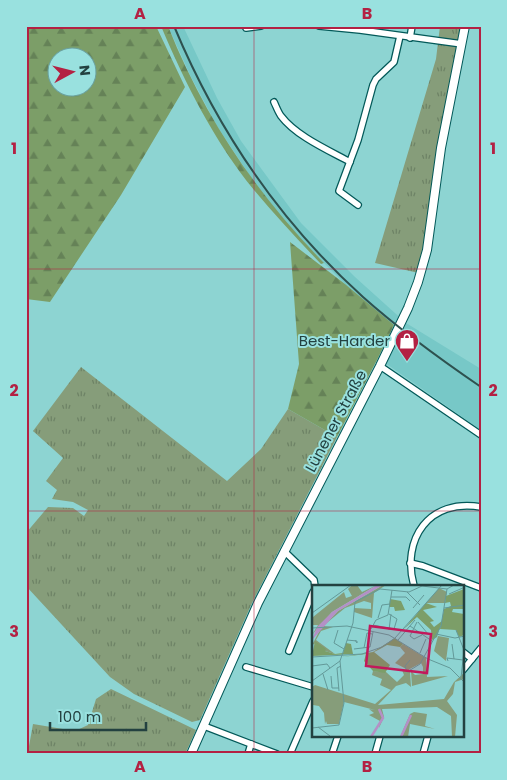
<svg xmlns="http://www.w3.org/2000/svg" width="507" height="780" viewBox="0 0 507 780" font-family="Poppins,sans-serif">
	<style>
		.built { fill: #77c8c7 }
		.grass { fill: url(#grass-tufts) }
		.forest { fill: url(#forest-firs); fill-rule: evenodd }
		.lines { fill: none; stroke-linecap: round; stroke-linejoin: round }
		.street-casing { stroke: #035959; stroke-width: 8 }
		.secondary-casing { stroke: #035959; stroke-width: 10 }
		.street { stroke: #fff; stroke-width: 5.5 }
		.secondary { stroke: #fff; stroke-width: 8 }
		.rail { stroke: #2e514f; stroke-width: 2 }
		.grid { fill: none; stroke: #b32143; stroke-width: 1; stroke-opacity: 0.55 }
		.labels { text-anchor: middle; stroke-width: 4; stroke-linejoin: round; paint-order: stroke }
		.poi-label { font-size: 15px; fill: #234140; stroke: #99e1df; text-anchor: end }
		.street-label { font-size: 15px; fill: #234140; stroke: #99e1df }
		.inset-river { fill: none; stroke: #b490c6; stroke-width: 2.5 }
		.inset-road { fill: none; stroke: #639998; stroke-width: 1 }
		.view { fill: #c2185b; fill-opacity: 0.15; stroke: #c2185b; stroke-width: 2.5 }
		.inset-edge { fill: none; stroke: #234140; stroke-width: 2.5 }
		.neatline { fill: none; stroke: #b32143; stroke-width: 2 }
		.grid-label { font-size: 16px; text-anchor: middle; font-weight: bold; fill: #b32143 }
	</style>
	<defs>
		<pattern id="grass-tufts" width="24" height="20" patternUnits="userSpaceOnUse" patternTransform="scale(1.25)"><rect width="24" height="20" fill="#869d7a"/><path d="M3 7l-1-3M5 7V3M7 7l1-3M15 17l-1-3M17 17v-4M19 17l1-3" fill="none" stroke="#6d8265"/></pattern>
		<pattern id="forest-firs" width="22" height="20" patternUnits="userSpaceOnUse" patternTransform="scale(1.25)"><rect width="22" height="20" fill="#7c9e68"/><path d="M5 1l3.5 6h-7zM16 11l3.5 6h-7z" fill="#658257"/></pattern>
	</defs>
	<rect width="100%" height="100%" fill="#8dd4d2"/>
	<path class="built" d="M168 26H183L217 98 241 141 301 223 355 277 406 323 481 369V430L378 358 393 325 345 284 324 263 293 231 260 191 217 126 190 75Z"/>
	<g class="grass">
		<path d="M440 26H466L444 142 423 274 375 263 436 59Z"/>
		<path d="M81 367 227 481 261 449 288 409 337 437 252 603 200 720 192 722 134 694 110 677 26 586V533L48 507 73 508 84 516 88 510 73 502 52 499 57 490 46 481 63 458 33 431Z"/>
		<path d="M111 689 196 730 186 752 172 754H26V746H29L33 724 75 731 88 725 96 699Z"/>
	</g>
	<g class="forest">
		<path d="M26 26H156L185 87 121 195 50 302 26 299ZM58 58H88V88H58Z"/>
		<path d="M161 26H168C204 117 256 193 324 263L321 264C298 240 275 215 254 190 214 141 185 83 161 26Z"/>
		<path d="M290 242 345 284 394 325 378 358 337 437 288 409 299 364Z"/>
	</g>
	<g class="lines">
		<g class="street-casing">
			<g id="street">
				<path d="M245 26 246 28 261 26"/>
				<path d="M319 26 360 30 462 44"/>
				<path d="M410 38 412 26"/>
				<path d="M274 102C276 106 278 112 281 116 296 136 328 150 350 162"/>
				<path d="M358 205 339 191 358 140 373 85 376 79 394 62 400 36"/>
				<path d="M380 366 481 435"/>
				<path d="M284 551 314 580 315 586"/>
				<path d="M410 563 423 566 481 588"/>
				<path d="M414 586C401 539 429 498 481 507"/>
				<path d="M289 651 313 592"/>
				<path d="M463 652 472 659"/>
				<path d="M246 667 313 687"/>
				<path d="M463 670 481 648"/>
				<path d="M204 726 277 754"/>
				<path d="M248 754 251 744"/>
				<path d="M290 754 313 701"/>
				<path d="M332 754 338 736"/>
				<path d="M375 754 380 736"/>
				<path d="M423 754 428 736"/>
			</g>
		</g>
		<g class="secondary-casing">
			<path id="secondary" d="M191 754 258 603 380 366 408 308 418 282 427 250 441 148 465 26"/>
		</g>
		<use href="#street" class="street"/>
		<use href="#secondary" class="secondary"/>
		<path class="rail" d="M174 26C217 129 280 222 363 297 400 330 440 359 481 387"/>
	</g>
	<path class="grid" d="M254 26V754M26 269H481M26 511H481"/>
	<defs>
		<g id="shop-pin" transform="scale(1.25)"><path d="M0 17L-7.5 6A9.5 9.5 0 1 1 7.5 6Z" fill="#b32143" stroke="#99e1df"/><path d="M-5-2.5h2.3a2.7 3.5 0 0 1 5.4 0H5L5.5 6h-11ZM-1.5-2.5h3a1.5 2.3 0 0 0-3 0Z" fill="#fff"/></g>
	</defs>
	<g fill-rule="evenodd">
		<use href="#shop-pin" x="407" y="341"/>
	</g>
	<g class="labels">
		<g class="poi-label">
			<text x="390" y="346">Best-Harder</text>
		</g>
		<g class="street-label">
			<text transform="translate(336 421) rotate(-62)" y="5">Lünener Straße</text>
		</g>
	</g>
	<g transform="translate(312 585)">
		<rect width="152" height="152" fill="#8dd4d2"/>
		<path d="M40 0H45L50 7 65 0 20 27 0 50 6 40H0L1 32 32 7 34 13 40 11 36 4ZM71 0H74L62 8 60 33 42 27V23L59 24V18L52 16 33 23 11 41 21 42 9 46 4 55 23 69 13 66 4 58 0 60 9 43 26 26ZM127 3 135 7 133 18H114ZM126 51 137 53 134 76 122 66ZM91 59 114 73 115 92 136 91 100 101 99 86 103 90 111 89V82L109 78 96 85 83 78 93 68 88 62ZM90 85 98 87 99 102 94 98 84 101 66 120 132 114 142 97 152 88V94L143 97 141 109 135 116 145 130 143 152H140L139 131 125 122 70 124 72 132 67 143 68 136 57 130 62 128 57 124 63 125 32 117 27 139H15L14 136 13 139 12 128 7 121 1 120V124L0 121V102L3 100 63 119 79 105 68 100 70 94 60 90 61 86 74 87 85 97 92 90ZM102 127 115 129 113 141 123 144 98 139 96 152H88L98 129Z" fill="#869d7a"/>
		<path d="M152 4V24H141L140 27 152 29V50L147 52 144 45 128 44 132 24 139 21 138 17 133 18 134 11ZM78 14 89 16 93 25 83 26 82 22H77ZM114 18 125 22 111 25 122 36 118 37 122 42 130 36 125 52 120 55 119 45 105 32 92 44ZM83 53 91 59 88 62 75 60 68 64 62 67 78 80 73 88 61 86 52 76 54 69 30 72 61 67ZM3 56 14 64 13 66 23 69 31 68 34 58 39 59 41 69 0 71Z" fill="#7c9e68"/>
		<path d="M65 0H71L26 26 0 55 5 42 20 27Z" fill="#b490c6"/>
		<path class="inset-river" d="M59 152 71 133 67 124M89 152 99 130"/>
		<path class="inset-road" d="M95 7 108 20M137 9 153 2M79 12H94L98 16M101 23 112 10M132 23 153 20M0 28 39 0M66 33 70 20 78 19M105 37 98 51 102 54 110 50M106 37 116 49M61 40 82 44 85 34 77 29M98 41 120 56M0 43 35 41 77 50 116 74 138 83 153 98M59 44 64 35 76 30 80 5M26 45 22 58 32 64M77 45 79 29M144 45 152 65 149 93M124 49 143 53 153 51M35 55 45 56V58L43 55M86 55 103 35M140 59 142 74M52 63 55 48 60 49M42 64 58 62 61 47M108 68 114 54M0 72 50 69 70 62 83 53 130 0M98 75 93 81 95 87 108 79 129 41 135 4M136 76 135 73 151 75M0 81 15 79 18 83M11 89 16 105M19 91 20 103H27M0 96 28 76 41 38 43 17 68 4 97 7 110 1 135 4 142 0M27 106 25 83 29 81M6 142 18 151M0 143 27 140 32 118 28 76"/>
		<path class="view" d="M58 41 119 49 115 88 54 81Z"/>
		<rect width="152" height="152" class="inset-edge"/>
	</g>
	<rect width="507" height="780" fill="none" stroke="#99e1df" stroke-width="55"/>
	<g transform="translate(72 72) rotate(83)"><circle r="24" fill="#99e1df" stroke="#6aa19f"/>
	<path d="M0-4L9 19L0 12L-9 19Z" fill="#b32143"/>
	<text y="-8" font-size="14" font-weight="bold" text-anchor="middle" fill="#234140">N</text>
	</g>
	<path d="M50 722v8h96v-8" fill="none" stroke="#234140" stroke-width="2.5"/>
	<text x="58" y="722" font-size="15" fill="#234140" stroke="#99e1df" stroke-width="4" paint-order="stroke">100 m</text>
	<rect x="28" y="28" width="452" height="724" class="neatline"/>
	<g class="grid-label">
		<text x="140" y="19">A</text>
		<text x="367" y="19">B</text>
		<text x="14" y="154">1</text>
		<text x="493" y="154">1</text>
		<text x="14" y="396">2</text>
		<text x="493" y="396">2</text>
		<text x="14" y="637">3</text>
		<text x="493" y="637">3</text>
		<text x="140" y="772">A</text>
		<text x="367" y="772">B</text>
	</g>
</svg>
